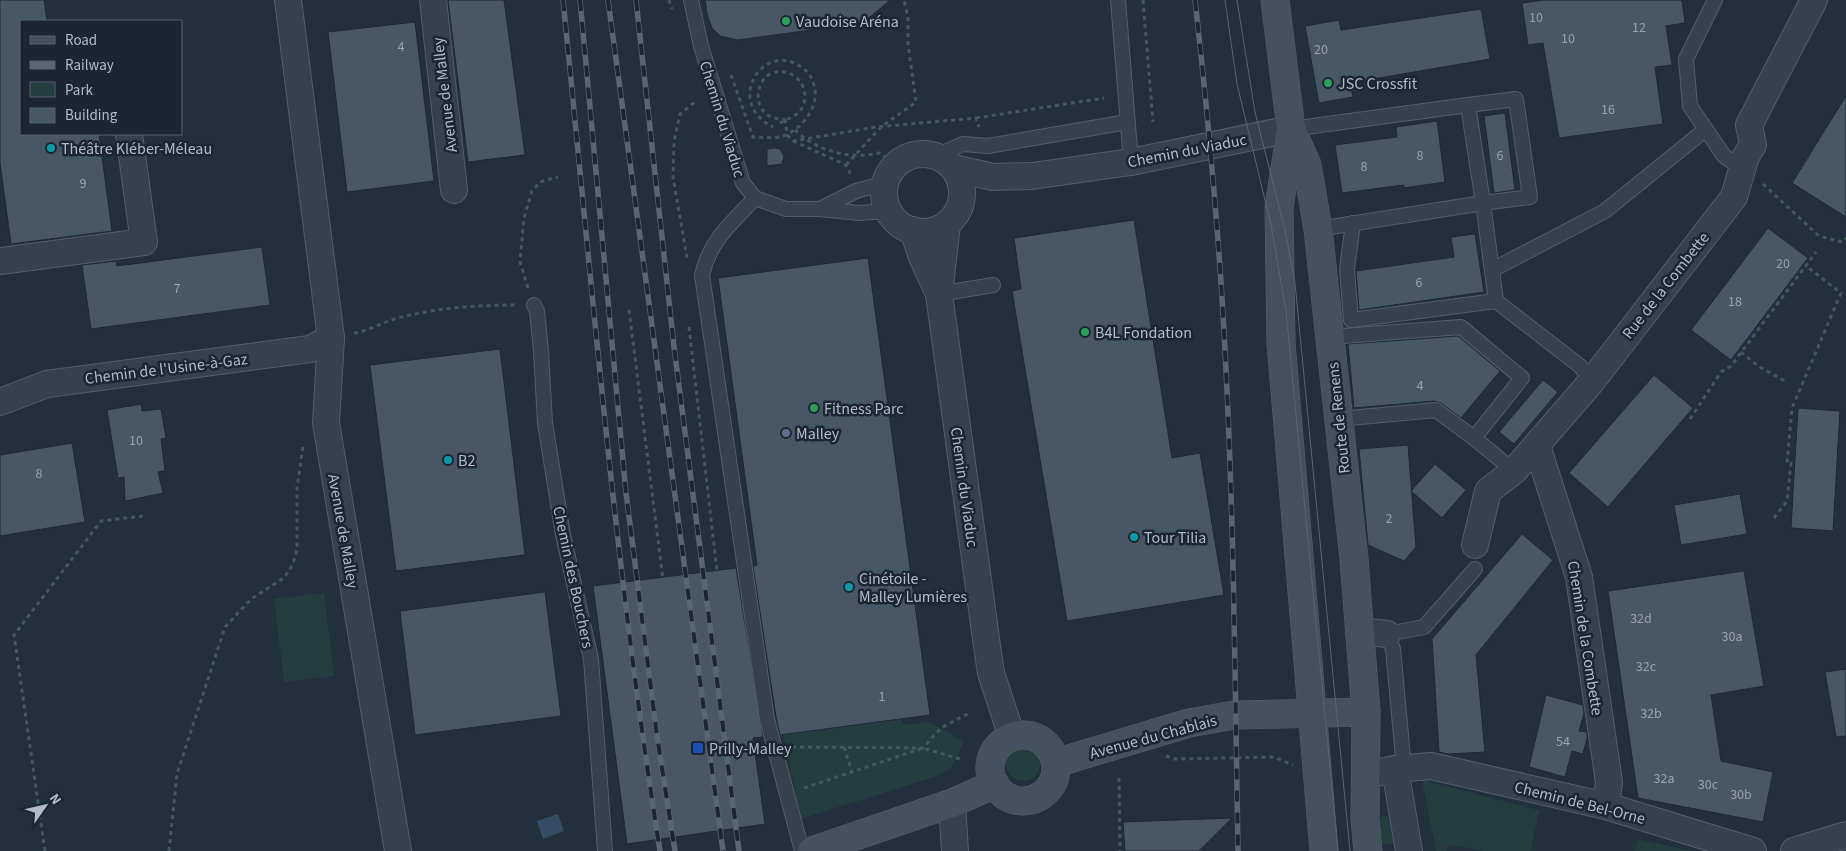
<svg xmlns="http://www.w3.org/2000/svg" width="1846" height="851" viewBox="0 0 1846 851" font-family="'Source Sans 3',sans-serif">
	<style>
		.green { fill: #243d3e }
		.water { fill: #354d64 }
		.building { fill: #485766; stroke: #1d2834 }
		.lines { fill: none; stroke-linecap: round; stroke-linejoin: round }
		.lane-casing { stroke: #545f6b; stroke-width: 16 }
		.street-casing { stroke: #545f6b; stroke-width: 28 }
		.secondary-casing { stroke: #545f6b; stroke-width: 29 }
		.path { stroke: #425a5b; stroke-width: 3; stroke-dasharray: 4 4; stroke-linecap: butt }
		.lane { stroke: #36414d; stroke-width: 14 }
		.street { stroke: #36414d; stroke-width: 26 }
		.secondary { stroke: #445160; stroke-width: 28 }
		.tram { stroke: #586674; stroke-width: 1 }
		.rail-casing { stroke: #586674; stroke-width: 5.5 }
		.rail { stroke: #1b2632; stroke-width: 4; stroke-dasharray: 11; stroke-linecap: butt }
		.path-bridge { stroke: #425a5b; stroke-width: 3; stroke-dasharray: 4 4; stroke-linecap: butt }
		.leisure-dot { fill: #2e9e5b; stroke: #1b2632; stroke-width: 2 }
		.culture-dot { fill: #0f9aa8; stroke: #1b2632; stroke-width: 2 }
		.service-dot { fill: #5c6f8a; stroke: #1b2632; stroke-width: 2 }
		.transit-dot { fill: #1a4fb4; stroke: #1b2632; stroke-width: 2 }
		.labels { text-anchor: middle; stroke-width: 5; stroke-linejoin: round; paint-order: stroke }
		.number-label { font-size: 14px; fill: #98a3b0 }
		.poi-label { font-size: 16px; fill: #b2bcc8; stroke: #1b2632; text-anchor: start }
		.street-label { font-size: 16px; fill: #b2bcc8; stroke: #1b2632 }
	</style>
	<rect width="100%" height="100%" fill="#22303d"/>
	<g class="green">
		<path d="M324 593 334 676 284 682 274 599Z"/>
		<path d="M902 718 903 725 930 722 964 742 951 768 934 777 801 819 783 734Z"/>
		<circle cx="1023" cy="764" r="17"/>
		<path d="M1422 780 1539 810 1531 851H1483L1448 844 1447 851H1436Z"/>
		<path d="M1391 815 1396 842 1381 845 1380 817Z"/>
		<path d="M1638 839 1691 851H1635Z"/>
	</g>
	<path class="water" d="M558 814 564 831 543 839 537 821Z"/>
	<g class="building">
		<path d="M0 0H44L47 21H21V134H99L112 231 11 244 0 163Z"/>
		<path d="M448 0H504L525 155 468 162Z"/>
		<path d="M705 0H890L869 18 855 24 738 40 720 36 712 28 707 14Z"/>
		<path d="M1544 0H1682L1685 23 1666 26 1672 65 1655 67 1663 124 1559 138 1543 43 1528 45 1522 3Z"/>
		<path d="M1481 9 1490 59 1350 83 1353 97 1319 103 1305 26 1339 20 1341 30Z"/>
		<path d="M415 22 434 181 347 192 328 32Z"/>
		<path d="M1846 96V217L1792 183Z"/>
		<path d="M1505 113 1515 190 1494 193 1484 116Z"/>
		<path d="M1437 121 1445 182 1404 188V185L1342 193 1335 145 1397 137 1396 127Z"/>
		<path d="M775 148 780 149 784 156 782 164 767 166V149Z"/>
		<path d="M1134 220 1172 458 1200 453 1224 595 1067 621 1012 291 1021 289 1014 238Z"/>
		<path d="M1768 228 1808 258 1731 360 1691 330Z"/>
		<path d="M1475 234 1484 292 1359 310 1356 271 1454 257 1451 237Z"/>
		<path d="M262 247 270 305 91 329 82 265 116 261 117 266Z"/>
		<path d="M868 258 930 715 780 735 776 717 753 566 757 565 718 278Z"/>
		<path d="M1458 336 1500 371 1461 418 1441 403 1434 401 1354 408 1348 344Z"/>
		<path d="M500 349 525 555 396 571 370 365Z"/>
		<path d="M1654 375 1693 408 1608 507 1569 473Z"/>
		<path d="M1543 380 1558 392 1514 444 1499 432Z"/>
		<path d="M141 404 142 411 161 409 166 438 161 439 165 471 158 472 163 493 125 501 124 477 118 478 107 410Z"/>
		<path d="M1798 408 1840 411 1833 531 1791 528Z"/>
		<path d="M72 443 85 522 0 536V455Z"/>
		<path d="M1408 445 1416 547 1404 561 1368 545 1359 449Z"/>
		<path d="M1435 464 1466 490 1442 518 1411 491Z"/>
		<path d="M1740 494 1747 534 1681 545 1674 505Z"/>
		<path d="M1522 534 1553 560 1476 655 1485 752 1448 754 1439 752 1432 639Z"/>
		<path d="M736 568 763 737 753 738 765 824 627 844 593 586Z"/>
		<path d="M1744 571 1764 686 1711 695 1721 761 1773 772 1763 822 1638 798 1608 591Z"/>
		<path d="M545 592 561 716 415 735 400 611Z"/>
		<path d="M1846 669V736L1836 737 1825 672Z"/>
		<path d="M1546 695 1583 705 1584 713 1579 731 1587 732V738L1583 754 1572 751 1565 777 1529 767Z"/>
		<path d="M1232 818 1199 851H1125L1123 822Z"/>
	</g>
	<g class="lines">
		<g class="lane-casing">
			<g id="lane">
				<path d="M691 0 701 46 743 183 755 198 786 209H820L859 213 889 211"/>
				<path d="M1118 0 1131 162"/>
				<path d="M1715 0 1686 59 1690 106 1724 156 1742 168"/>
				<path d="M1468 105 1516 99 1530 197 1483 203 1496 301"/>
				<path d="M1291 129 1468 105 1483 203 1318 229"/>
				<path d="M936 156 963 144 988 146 1127 122"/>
				<path d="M755 198C731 224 710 240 702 275L767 719 802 851"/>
				<path d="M820 209 856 191 885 183"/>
				<path d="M1353 223 1347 269 1351 320 1496 301 1580 366 1592 381"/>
				<path d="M1492 270 1605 211 1705 130"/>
				<path d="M939 294 993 285"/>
				<path d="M534 305 537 311 541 351 545 423 563 535 591 659 605 851"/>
				<path d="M1330 337 1461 327 1522 378 1474 438 1436 410 1339 419"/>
				<path d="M1474 438 1514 471"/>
				<path d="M1404 768 1393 649 1387 634 1424 627 1475 569"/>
			</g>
		</g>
		<g class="street-casing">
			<g id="street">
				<path d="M288 0 331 338 326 423 398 851"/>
				<path d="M433 0 454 190"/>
				<circle cx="923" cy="193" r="39"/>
				<path d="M953 168 993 177 1032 176 1131 162 1291 129"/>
				<path d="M947 224 939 294 986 639 991 673 1012 737"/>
				<path d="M913 230 922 257 939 294"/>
				<path d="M0 261 144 242 129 134"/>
				<path d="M0 402 47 384 310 349 331 338"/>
				<path d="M1537 446 1579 577 1609 782 1606 806"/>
				<path d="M1475 545 1488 491 1514 471 1592 381 1734 197 1746 156 1753 145 1749 125 1814 0"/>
				<path d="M1359 631 1387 634"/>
				<path d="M1395 769 1409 851"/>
				<path d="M1365 775 1395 769 1431 766 1606 806 1753 851"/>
				<path d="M952 803 955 851"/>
				<path d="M1794 851 1846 835"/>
			</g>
		</g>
		<g class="secondary-casing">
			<g id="secondary">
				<path d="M1275 0 1291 129 1279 208 1281 343 1324 851"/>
				<path d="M1291 129 1307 165 1318 229 1354 559 1366 712 1365 819 1368 851"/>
				<circle cx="1023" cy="768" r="33"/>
				<path d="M1056 763 1189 723 1234 715 1366 712"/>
				<path d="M812 851 952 803 995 784"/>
			</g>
		</g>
		<g class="path">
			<path d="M669 0 672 9"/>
			<path d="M1143 0 1153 122"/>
			<path d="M731 75 753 137C762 137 775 139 783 136 803 129 820 106 814 85 812 77 808 71 801 67 764 40 723 102 773 127"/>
			<path d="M976 118 1104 98"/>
			<path d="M780 123C787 119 795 117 800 111 810 98 804 78 788 73 754 62 744 121 785 119"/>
			<path d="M795 130C816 151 851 160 879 153L896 165"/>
			<path d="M787 135 793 141 876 127 976 118 979 127"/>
			<path d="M793 141 846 165 851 175"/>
			<path d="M846 165 881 127 916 102 908 44V18L904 0"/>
			<path d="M1763 184 1819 236 1842 242 1846 238"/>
			<path d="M687 258 673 177 674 141 680 114 695 102"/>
			<path d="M528 288 520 262 524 218 532 191 540 182 558 177"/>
			<path d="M629 310 684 746"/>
			<path d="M689 327 720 598H728L747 740"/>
			<path d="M354 333C368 331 381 323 394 319 434 308 476 305 517 305"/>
			<path d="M1741 352 1758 366 1785 381"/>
			<path d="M1690 419 1721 372 1731 366 1816 252"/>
			<path d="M1774 518 1787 501 1791 463H1787L1792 408 1841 293 1806 266"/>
			<path d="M616 720 620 751"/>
			<path d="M792 747 923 748 941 728 971 712"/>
			<path d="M844 747 852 772"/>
			<path d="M1166 756 1175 759 1274 757 1293 765"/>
			<path d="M751 769 756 807"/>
			<path d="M689 777 693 814"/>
			<path d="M1119 778 1120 851"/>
			<path d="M804 788 923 748 963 760"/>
			<path d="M625 793 630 823"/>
			<path d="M45 851 14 635 101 521 143 516"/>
			<path d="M169 851 177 774 225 627 251 599 284 578 293 564 297 549V488L303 446"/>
		</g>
		<use href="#lane" class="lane"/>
		<use href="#street" class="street"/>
		<use href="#secondary" class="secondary"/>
		<g class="tram">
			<path d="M1225 0 1237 84 1271 225 1286 311 1338 851"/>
			<path d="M1237 0 1255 112 1285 230 1295 283 1350 851"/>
		</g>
		<g class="rail-casing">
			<g id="rail">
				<path d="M563 0C592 284 615 569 660 851"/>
				<path d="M580 0 626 493 657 736 675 851"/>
				<path d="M608 0 723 851"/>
				<path d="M636 0 674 347 739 851"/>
				<path d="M1195 0C1208 116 1219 233 1225 350 1234 517 1235 684 1238 851"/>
			</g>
		</g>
		<use href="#rail" class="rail"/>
		<path class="path-bridge" d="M785 119 787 135"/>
	</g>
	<g class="leisure-dot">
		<circle cx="786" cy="21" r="5"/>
		<circle cx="1328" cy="83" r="5"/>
		<circle cx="1085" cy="332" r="5"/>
		<circle cx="814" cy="408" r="5"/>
	</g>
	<g class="culture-dot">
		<circle cx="51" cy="148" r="5"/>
		<circle cx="448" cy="460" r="5"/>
		<circle cx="1134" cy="537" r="5"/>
		<circle cx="849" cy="587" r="5"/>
	</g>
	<circle class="service-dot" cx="786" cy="433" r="5"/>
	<rect class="transit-dot" x="692" y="742" width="12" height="12" rx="2.5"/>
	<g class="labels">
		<g class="number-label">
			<text x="1536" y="22">10</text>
			<text x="1639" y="32">12</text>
			<text x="1568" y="43">10</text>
			<text x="401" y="51">4</text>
			<text x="1321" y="54">20</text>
			<text x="1608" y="114">16</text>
			<text x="1420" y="160">8</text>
			<text x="1500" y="160">6</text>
			<text x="1364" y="171">8</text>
			<text x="83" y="188">9</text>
			<text x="1783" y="268">20</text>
			<text x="1419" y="287">6</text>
			<text x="177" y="293">7</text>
			<text x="1735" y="306">18</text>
			<text x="1420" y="390">4</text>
			<text x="136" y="445">10</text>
			<text x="39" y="478">8</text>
			<text x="1389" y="523">2</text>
			<text x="1641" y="623">32d</text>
			<text x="1732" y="641">30a</text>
			<text x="1646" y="671">32c</text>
			<text x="882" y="701">1</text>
			<text x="1651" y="718">32b</text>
			<text x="1563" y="746">54</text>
			<text x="1664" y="783">32a</text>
			<text x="1708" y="789">30c</text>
			<text x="1741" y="799">30b</text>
		</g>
		<g class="poi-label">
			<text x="796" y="27">Vaudoise Aréna</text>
			<text x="1338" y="89">JSC Crossfit</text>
			<text x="61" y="154">Théâtre Kléber-Méleau</text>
			<text x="1095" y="338">B4L Fondation</text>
			<text x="824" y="414">Fitness Parc</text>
			<text x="796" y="439">Malley</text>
			<text x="458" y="466">B2</text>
			<text x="1144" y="543">Tour Tilia</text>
			<text x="859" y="584">Cinétoile -<tspan x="859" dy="18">Malley Lumières</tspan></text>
			<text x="709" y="754">Prilly-Malley</text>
		</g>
		<g class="street-label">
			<text transform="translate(444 95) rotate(-97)" y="6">Avenue de Malley</text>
			<text transform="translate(723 119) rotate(73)" y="6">Chemin du Viaduc</text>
			<text transform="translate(1187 150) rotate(-11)" y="6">Chemin du Viaduc</text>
			<text transform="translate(1665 285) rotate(-52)" y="6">Rue de la Combette</text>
			<text transform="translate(166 368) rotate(-7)" y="6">Chemin de l'Usine-à-Gaz</text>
			<text transform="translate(1338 418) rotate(-96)" y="6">Route de Renens</text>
			<text transform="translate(965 487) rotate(82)" y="6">Chemin du Viaduc</text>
			<text transform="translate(344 531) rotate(80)" y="6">Avenue de Malley</text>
			<text transform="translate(574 577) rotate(78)" y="6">Chemin des Bouchers</text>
			<text transform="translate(1586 638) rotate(81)" y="6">Chemin de la Combette</text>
			<text transform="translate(1153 736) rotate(-15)" y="6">Avenue du Chablais</text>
			<text transform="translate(1580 802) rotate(14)" y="6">Chemin de Bel-Orne</text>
		</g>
	</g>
	<rect x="20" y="20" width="162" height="115" fill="#1b2632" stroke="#57626e"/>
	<rect x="30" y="36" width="25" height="8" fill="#445160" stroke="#57626e"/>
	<text x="65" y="45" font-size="15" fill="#b2bcc8">Road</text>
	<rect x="30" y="61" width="25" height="8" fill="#586674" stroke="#57626e"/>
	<text x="65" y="70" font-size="15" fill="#b2bcc8">Railway</text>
	<rect x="30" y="82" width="25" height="15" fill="#243d3e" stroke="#57626e"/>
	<text x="65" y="95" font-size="15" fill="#b2bcc8">Park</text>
	<rect x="30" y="108" width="25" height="15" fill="#485766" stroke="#57626e"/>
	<text x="65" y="120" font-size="15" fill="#b2bcc8">Building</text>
	<g transform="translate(45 806) rotate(56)" stroke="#1b2632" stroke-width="4" paint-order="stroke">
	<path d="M0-4L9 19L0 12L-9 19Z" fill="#b2bcc8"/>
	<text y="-8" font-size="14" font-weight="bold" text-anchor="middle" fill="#b2bcc8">N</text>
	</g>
</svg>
